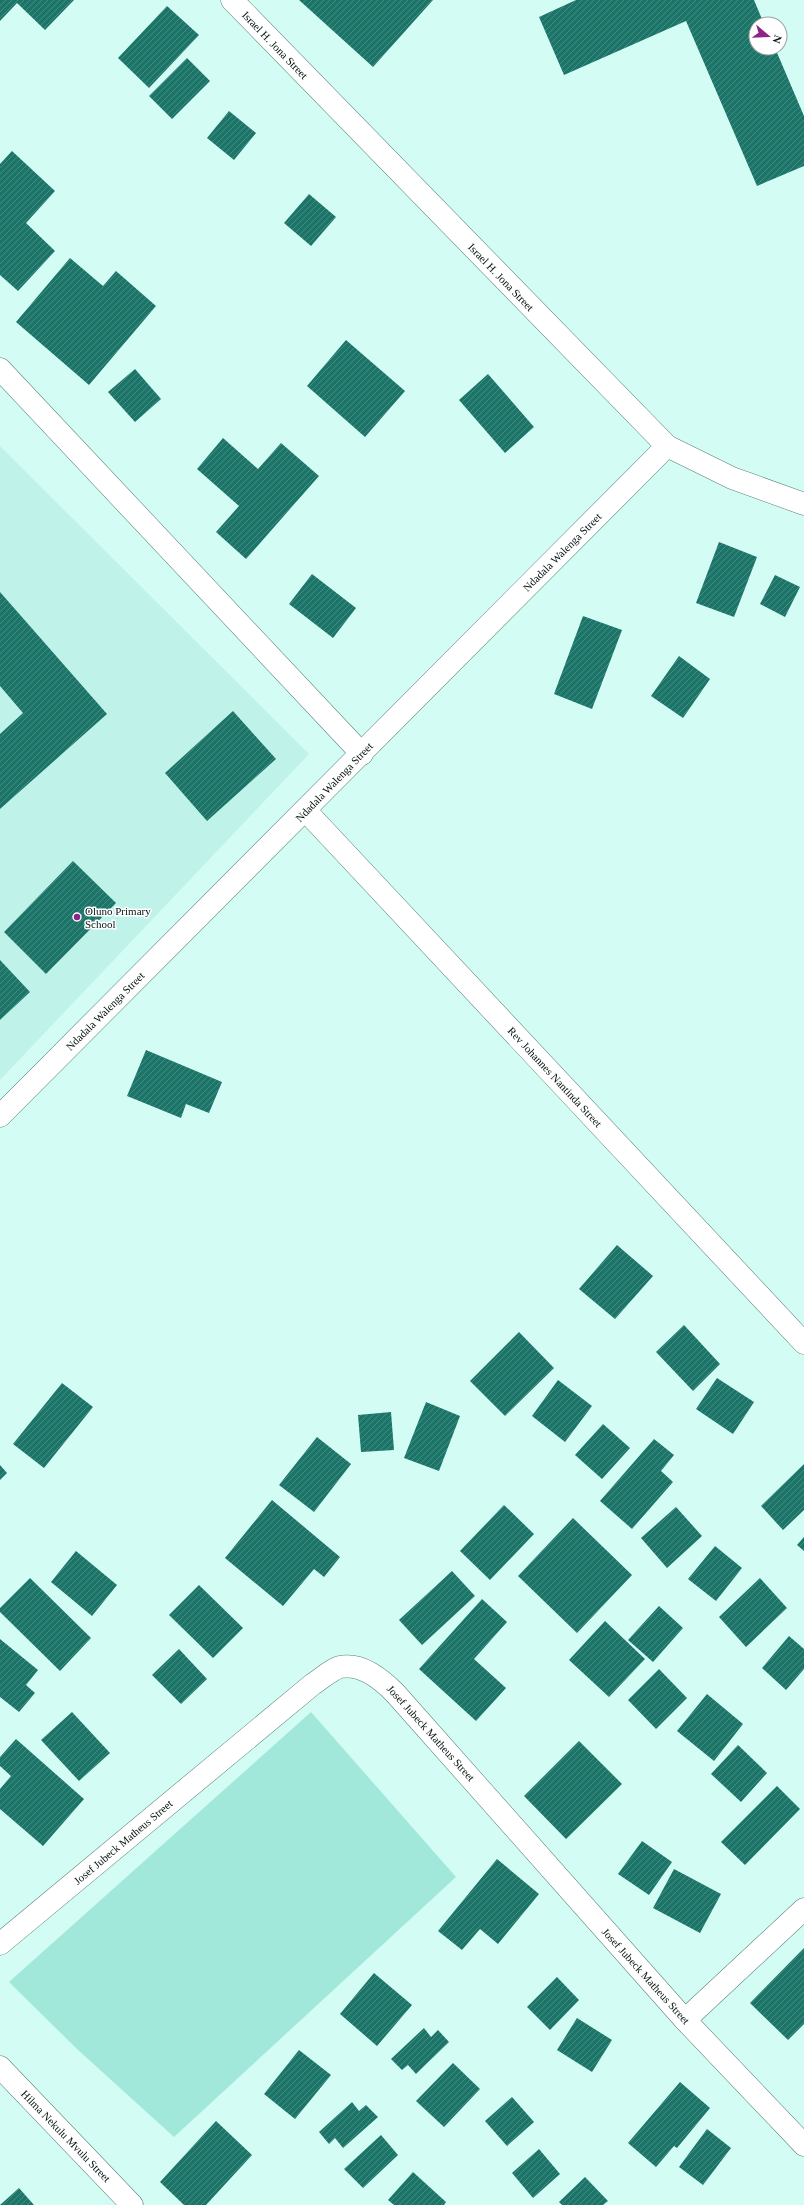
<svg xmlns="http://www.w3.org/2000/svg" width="804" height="2205" viewBox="0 0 804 2205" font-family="Georgia,serif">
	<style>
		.built { fill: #bff2e8 }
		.green { fill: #a1e8da }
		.building { fill: url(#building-hatch) }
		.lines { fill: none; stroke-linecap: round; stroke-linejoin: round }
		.minor-casing { stroke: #598079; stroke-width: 23 }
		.minor { stroke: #fff; stroke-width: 22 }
		.poi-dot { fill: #8f2487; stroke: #fff; stroke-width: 1.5 }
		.labels { text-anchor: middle; stroke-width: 3; stroke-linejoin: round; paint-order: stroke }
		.street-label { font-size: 11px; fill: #051311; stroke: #fff }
		.poi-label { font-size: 11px; fill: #051311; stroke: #fff; text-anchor: start }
	</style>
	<defs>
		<pattern id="building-hatch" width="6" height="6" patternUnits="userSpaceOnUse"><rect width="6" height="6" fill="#1b7568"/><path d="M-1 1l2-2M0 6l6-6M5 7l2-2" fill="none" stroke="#498980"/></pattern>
	</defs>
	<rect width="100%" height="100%" fill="#d3fdf4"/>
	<path class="built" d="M0 446 309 754 0 1080Z"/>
	<path class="green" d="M311 1712 456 1877 174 2137 77 2049 9 1982Z"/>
	<g class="building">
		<path d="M0 0H74L45 30 17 3 0 21Z"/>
		<path d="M299 0H433L373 67Z"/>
		<path d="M576 0H754L764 24H756V48H775L804 116V166L757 186 686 21 564 75 539 17Z"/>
		<path d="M167 6 199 35 149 88 118 58Z"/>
		<path d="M187 58 210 81 172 119 149 96Z"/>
		<path d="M229 111 256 133 234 160 207 138Z"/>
		<path d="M12 151 55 191 26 223 55 251 18 291 0 275V164Z"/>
		<path d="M309 194 336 217 311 246 284 223Z"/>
		<path d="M70 258 103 286 116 271 156 306 89 385 16 322Z"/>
		<path d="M346 340 405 391 365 437 307 386Z"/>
		<path d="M135 369 161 399 135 422 108 392Z"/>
		<path d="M488 374 534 427 505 453 459 400Z"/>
		<path d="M223 438 258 469 281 443 319 476 246 559 216 532 239 506 197 469Z"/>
		<path d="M719 542 757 557 734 617 696 603Z"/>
		<path d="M312 574 356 608 333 638 289 604Z"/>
		<path d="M775 575 800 587 785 617 760 604Z"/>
		<path d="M0 592 107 714 0 809V734L23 713 0 686Z"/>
		<path d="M583 616 622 630 592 709 554 694Z"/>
		<path d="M679 656 710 679 683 718 651 696Z"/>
		<path d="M233 711 276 759 207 821 165 773Z"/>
		<path d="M73 861 116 903 46 974 4 932Z"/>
		<path d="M0 960 30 992 0 1020Z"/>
		<path d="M146 1050 222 1082 209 1113 186 1104 181 1118 127 1096Z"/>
		<path d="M617 1245 653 1276 615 1319 579 1289Z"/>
		<path d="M684 1325 720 1364 693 1391 656 1352Z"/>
		<path d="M519 1332 554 1368 505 1416 470 1381Z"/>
		<path d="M717 1378 754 1402 733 1434 696 1409Z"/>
		<path d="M558 1380 592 1406 565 1442 532 1416Z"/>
		<path d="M62 1383 93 1407 44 1468 13 1444Z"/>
		<path d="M426 1402 460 1416 439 1471 404 1458Z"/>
		<path d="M391 1412 394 1450 361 1452 358 1415Z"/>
		<path d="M603 1424 630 1448 602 1479 575 1455Z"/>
		<path d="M317 1437 351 1464 314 1512 279 1485Z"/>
		<path d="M654 1439 674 1455 661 1471 673 1482 632 1529 600 1501Z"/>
		<path d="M804 1464V1510L783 1530 761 1506Z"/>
		<path d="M0 1465 7 1473 0 1480Z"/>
		<path d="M272 1500 340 1557 324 1577 314 1569 283 1606 225 1558Z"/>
		<path d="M504 1505 534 1534 490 1580 460 1551Z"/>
		<path d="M676 1507 702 1536 667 1568 641 1538Z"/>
		<path d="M573 1518 632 1575 577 1633 518 1576Z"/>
		<path d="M804 1537V1551L797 1545Z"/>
		<path d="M715 1546 742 1568 716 1601 688 1579Z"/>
		<path d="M76 1551 117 1585 92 1616 51 1582Z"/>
		<path d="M452 1571 475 1596 422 1645 399 1620Z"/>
		<path d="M30 1578 91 1638 60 1671 0 1612V1608Z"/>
		<path d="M760 1578 787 1608 746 1647 719 1617Z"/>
		<path d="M199 1585 243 1628 213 1658 169 1615Z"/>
		<path d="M482 1599 507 1622 474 1659 506 1688 476 1721 419 1669Z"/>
		<path d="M659 1606 683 1628 653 1662 628 1640Z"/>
		<path d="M605 1621 645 1659 609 1697 569 1660Z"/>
		<path d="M789 1636 804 1649V1669L786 1690 762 1668Z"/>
		<path d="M0 1639 38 1670 26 1685 35 1693 19 1712 0 1697Z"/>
		<path d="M179 1649 207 1679 181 1704 152 1675Z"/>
		<path d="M659 1669 687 1698 656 1729 628 1700Z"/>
		<path d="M707 1694 743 1724 714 1761 677 1731Z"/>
		<path d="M72 1712 110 1753 79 1781 41 1740Z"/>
		<path d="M16 1739 84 1799 43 1846 0 1809V1789L11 1776 0 1766V1757Z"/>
		<path d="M579 1741 622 1784 566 1839 524 1796Z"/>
		<path d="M738 1745 767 1773 741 1802 711 1774Z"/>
		<path d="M777 1786 800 1809 745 1865 721 1842Z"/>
		<path d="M642 1841 672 1862 649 1895 618 1874Z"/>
		<path d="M497 1859 539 1894 498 1944 480 1929 462 1950 438 1931Z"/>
		<path d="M674 1869 721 1894 700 1933 653 1908Z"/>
		<path d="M804 1948V2024L788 2040 750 2003Z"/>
		<path d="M374 1973 412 2005 377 2046 340 2014Z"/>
		<path d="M557 1977 579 2000 550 2030 527 2007Z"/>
		<path d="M577 2018 612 2040 592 2072 557 2050Z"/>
		<path d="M424 2028 431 2037 438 2030 449 2042 416 2074 408 2065 402 2070 391 2059Z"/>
		<path d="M299 2050 331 2075 295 2119 264 2094Z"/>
		<path d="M453 2063 480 2089 444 2127 416 2101Z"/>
		<path d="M680 2082 710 2108 677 2148 674 2146 656 2167 628 2143Z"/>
		<path d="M512 2097 534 2122 507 2146 485 2121Z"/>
		<path d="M352 2102 359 2111 366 2105 378 2117 343 2148 335 2138 329 2144 319 2132Z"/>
		<path d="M216 2121 252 2155 206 2205H184L160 2182Z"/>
		<path d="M707 2129 731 2148 703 2185 679 2167Z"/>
		<path d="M381 2135 398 2155 363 2188 344 2169Z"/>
		<path d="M539 2149 560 2174 533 2198 512 2173Z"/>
		<path d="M413 2172 446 2202 444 2205H394L388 2200Z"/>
		<path d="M585 2177 608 2201 603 2205H562L559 2202Z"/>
		<path d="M19 2188 34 2205H0Z"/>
	</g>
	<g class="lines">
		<g class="minor-casing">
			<g id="minor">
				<path d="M232 0 667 446 732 478 804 504"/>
				<path d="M0 369 362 754"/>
				<path d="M306 811 804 1343"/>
				<path d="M0 1116 667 446"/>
				<path d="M0 1944 313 1684C321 1679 332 1669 340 1667 362 1663 381 1679 395 1693L685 2020 804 2145"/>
				<path d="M685 2020 804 1909"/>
				<path d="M0 2067 132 2205"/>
			</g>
		</g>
		<use href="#minor" class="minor"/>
	</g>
	<circle class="poi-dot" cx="77" cy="917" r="4"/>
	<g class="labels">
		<g class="street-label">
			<text transform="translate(275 45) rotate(46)" y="4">Israel H. Jona Street</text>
			<text transform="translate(501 277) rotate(46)" y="4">Israel H. Jona Street</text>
			<text transform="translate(562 552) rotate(-45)" y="4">Ndadala Walenga Street</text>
			<text transform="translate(334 782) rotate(-46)" y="4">Ndadala Walenga Street</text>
			<text transform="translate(105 1011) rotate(-45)" y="4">Ndadala Walenga Street</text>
			<text transform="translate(555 1077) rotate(47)" y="4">Rev Johannes Nantinda Street</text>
			<text transform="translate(431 1733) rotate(48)" y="4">Josef Jubeck Matheus Street</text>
			<text transform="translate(123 1842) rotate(-40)" y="4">Josef Jubeck Matheus Street</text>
			<text transform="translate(646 1976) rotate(48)" y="4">Josef Jubeck Matheus Street</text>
			<text transform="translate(66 2136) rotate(46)" y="4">Hilma Nekulu Mvulu Street</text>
		</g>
		<g class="poi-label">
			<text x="85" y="915">Oluno Primary<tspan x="85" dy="13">School</tspan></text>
		</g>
	</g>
	<g transform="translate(768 36) rotate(109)"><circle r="19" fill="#ffffff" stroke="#9ba1a0"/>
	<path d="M0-3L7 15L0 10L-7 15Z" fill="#8f2487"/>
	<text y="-6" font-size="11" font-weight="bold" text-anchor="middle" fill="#051311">N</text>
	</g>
</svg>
